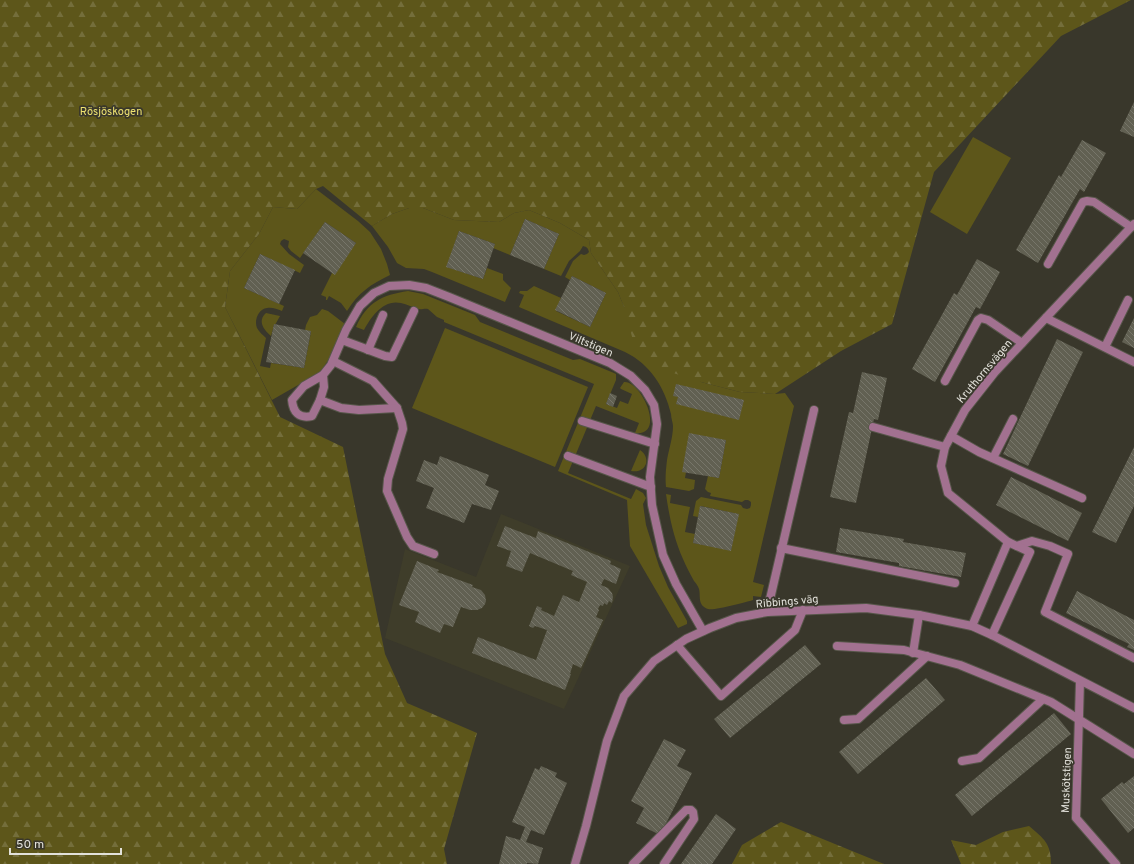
<svg xmlns="http://www.w3.org/2000/svg" width="1134" height="864" viewBox="0 0 1134 864" font-family="Overpass,sans-serif">
	<style>
		.built { fill: #3f3d2a }
		.green { fill: #5d561a }
		.forest { fill: url(#forest-firs) }
		.building { fill: url(#building-back-hatch) }
		.lines { fill: none; stroke-linecap: round; stroke-linejoin: round }
		.lane-casing { stroke: #57564a; stroke-width: 10 }
		.street-casing { stroke: #57564a; stroke-width: 10 }
		.lane { stroke: #a27190; stroke-width: 8 }
		.street { stroke: #a27190; stroke-width: 8 }
		.labels { text-anchor: middle; stroke-width: 3.5; stroke-linejoin: round; paint-order: stroke }
		.park-label { font-size: 11px; fill: #eee270; stroke: #39372b }
		.street-label { font-size: 11px; fill: #e2e1da; stroke: #39372b }
	</style>
	<defs>
		<pattern id="forest-firs" width="22" height="20" patternUnits="userSpaceOnUse"><rect width="22" height="20" fill="#5d561a"/><path d="M5 1l3.5 6h-7zM16 11l3.5 6h-7z" fill="#746e3b"/></pattern>
		<pattern id="building-back-hatch" width="6" height="6" patternUnits="userSpaceOnUse"><rect width="6" height="6" fill="#616052"/><path d="M-1 5l2 2M0 0l6 6M5-1l2 2" fill="none" stroke="#77766a"/></pattern>
	</defs>
	<rect width="100%" height="100%" fill="#39372b"/>
	<path class="built" d="M501 514 630 566 564 709 385 638 405 549 476 577Z"/>
	<g class="green">
		<path d="M973 137 1011 158 967 234 930 212Z"/>
		<path d="M316 189 358 221 370 232 381 249 387 264 390 275C371 284 358 293 347 311L341 303 329 296 327 300H326V297L321 295 332 273 356 243 325 222 300 258 291 251 288 247 289 241 284 239 281 241 280 244 289 254 304 265 300 273 260 254 244 288 284 306 282 311C277 309 272 307 267 308 258 309 254 321 257 328 259 332 263 335 266 338L260 366 270 368 271 363 304 368 311 332 305 330 306 325 310 317 317 315 322 309 328 311 345 324C337 341 331 359 319 373L272 400 225 307 230 271 259 234 273 207 297 209Z"/>
		<path d="M409 208H423L454 220 499 222 514 213 529 210 560 223 589 240 591 253 618 292 624 307 701 382 740 392 775 394 785 393 794 406 753 582 764 585 761 597 753 596V600C746 602 714 611 708 609 697 605 701 596 699 589 698 586 696 583 694 581 690 574 686 566 683 559 674 539 669 516 666 494L671 495 670 503 690 507 685 532 695 534 693 543 731 550 738 514 701 506 698 517 693 516 696 501 701 497 741 505 743 508 747 509 750 508 751 505V502L748 500H745L742 502 710 496 711 493 708 492 705 489 708 476 719 478 726 440 686 472 685 478 695 480 694 489 689 491 666 487C665 478 666 469 667 460 669 449 673 437 673 426 673 423 671 418 671 414 665 388 650 364 625 352L519 307 524 295 519 293 520 291H527L534 286 561 298 556 311 590 327 606 293 572 276 570 280 565 277 573 261 581 254 584 255 587 254 589 252C588 248 587 247 583 246L580 251 569 261 561 276 544 269 559 234 525 219 510 255 493 248 495 244 459 231 447 267 483 279 487 268 503 274V280L511 288 505 302 432 272 424 269 406 268 397 263 388 247 372 226 392 214Z"/>
		<path d="M408 291 423 294 475 315 480 322 573 360 580 359 614 373 616 374V380L606 404 617 408 620 401 628 404 632 394 621 389 620 388 624 382C641 380 667 436 635 433L639 423 596 406 568 473 631 499 636 489 643 493 646 498 643 504 646 525 659 566 668 587 687 621V624L678 628 630 546 627 500 558 471 594 384 444 322V320L437 317 428 309C424 308 422 310 419 309 413 308 407 304 401 303 383 299 371 317 364 330L356 327C367 302 382 295 408 291Z"/>
		<path d="M266 313 280 316 275 325H274L271 336C264 330 257 321 266 313Z"/>
		<path d="M445 328 588 387 555 467 412 408Z"/>
		<path d="M640 450C652 458 646 474 631 471Z"/>
	</g>
	<g class="forest">
		<path d="M0 0H1131L1061 36 934 172 892 324 841 351 775 394 740 392 701 382 661 369 648 360 634 344 624 307 618 292 591 253 589 240 560 223 529 210 514 213 499 222 454 220 423 208H409L392 214 372 226 323 186 316 189 297 209 273 207 259 234 230 271 225 307 280 417 343 447 385 654 407 703 477 733 444 849 447 864H0Z"/>
		<path d="M781 822 884 864H732L742 845Z"/>
		<path d="M1029 826C1044 839 1051 843 1051 864H961L951 840 976 845 1003 832Z"/>
	</g>
	<g class="building">
		<path d="M1134 102V137L1120 131Z"/>
		<path d="M1082 140 1106 153 1084 192 1080 189 1038 263 1016 250 1059 175 1061 177Z"/>
		<path d="M525 219 559 234 544 269 510 255Z"/>
		<path d="M325 222 356 243 335 275 303 253Z"/>
		<path d="M459 231 495 244 483 279 446 267Z"/>
		<path d="M260 254 295 270 279 304 244 288Z"/>
		<path d="M977 259 1000 272 980 309 976 307 935 382 912 369 954 293 957 295Z"/>
		<path d="M572 276 606 293 590 327 555 310Z"/>
		<path d="M1134 318V348L1122 342Z"/>
		<path d="M274 324 311 331 304 368 266 362Z"/>
		<path d="M1057 339 1083 352 1028 466 1003 454Z"/>
		<path d="M862 372 887 378 878 420 874 419 856 503 830 497 849 412 853 413Z"/>
		<path d="M676 384 744 400 739 420 676 404 678 397 673 396Z"/>
		<path d="M610 393 617 396 613 407 606 404Z"/>
		<path d="M689 433 726 440 719 478 682 472Z"/>
		<path d="M1134 447V506L1116 543 1092 532Z"/>
		<path d="M440 456 489 475 485 485 499 491 491 510 472 504 464 523 426 508 434 488 416 481 424 460 437 465Z"/>
		<path d="M1011 477 1082 513 1068 541 996 505Z"/>
		<path d="M700 506 739 514 731 551 693 543Z"/>
		<path d="M505 526 536 538 538 531 611 561 610 564 621 569 616 584 604 579 601 585 608 588 612 593 613 597 612 603 609 601 607 605 604 603 603 606 600 605 598 609 599 610 596 617 603 620 581 668 573 664 570 674H571L565 690 472 653 478 637 536 660 547 630 535 626 533 628 529 626 537 606 542 608 541 610 554 616 563 595 579 602 587 582 571 575 573 571 530 553 522 572 506 566 511 551 497 546Z"/>
		<path d="M840 528 904 539 903 542 966 553 961 577 899 566V563L836 552Z"/>
		<path d="M417 561 439 570 437 572 473 585 472 587 481 590 485 595 486 601 485 604 482 608 477 610H470L461 607 453 627 444 624 440 633 415 622 419 612 399 605Z"/>
		<path d="M1077 591 1134 620V650L1127 647 1129 644 1066 613Z"/>
		<path d="M805 645 821 664 730 738 714 719Z"/>
		<path d="M926 678 945 700 858 774 839 752Z"/>
		<path d="M1054 713 1071 734 972 816 955 795Z"/>
		<path d="M664 739 686 750 677 766 692 773 660 835 636 823 644 808 631 801Z"/>
		<path d="M541 766 557 773 555 777 567 783 544 835 531 830 526 842 543 848 538 864 527 863V864H499L506 836 520 840 525 827 512 822 535 768 539 770Z"/>
		<path d="M1134 776V828L1128 833 1101 799 1122 782 1124 784Z"/>
		<path d="M716 814 736 829 712 864H681Z"/>
	</g>
	<g class="lines">
		<g class="lane-casing">
			<g id="lane">
				<path d="M1048 264 1083 202 1087 201 1094 202 1131 227"/>
				<path d="M1046 318 1134 362"/>
				<path d="M342 340 385 356 392 357 414 311"/>
				<path d="M1105 347 1128 300"/>
				<path d="M368 350 383 315"/>
				<path d="M333 361 373 381 397 408 402 423 403 429 388 479 387 491 407 537 413 546 434 554"/>
				<path d="M945 381 978 320 981 318 988 320 1022 343"/>
				<path d="M320 400 341 408 359 410 397 408"/>
				<path d="M582 421 655 444"/>
				<path d="M873 427 945 447"/>
				<path d="M951 436 979 452 1082 498"/>
				<path d="M568 456 651 487"/>
				<path d="M993 458 1013 419"/>
				<path d="M1017 546 1032 541 1050 546 1068 554 1045 612 1134 658"/>
				<path d="M781 548 955 583"/>
				<path d="M677 645 721 696 795 630 803 610"/>
				<path d="M837 646 904 650 960 665 1051 702 1134 754"/>
				<path d="M913 653 919 615"/>
				<path d="M844 720 858 719 927 656"/>
				<path d="M962 761 979 758 1043 699"/>
				<path d="M633 864 686 810H691L693 812 694 819 664 864"/>
			</g>
		</g>
		<g class="street-casing">
			<g id="street">
				<path d="M323 375 324 387 320 400 312 416C299 419 293 412 292 400L304 386 323 375 331 365 346 330 360 306 374 293 389 286 409 285 426 288 449 297 610 363 631 376 645 390 654 405 657 424 650 477 652 505 663 555 676 584 703 631"/>
				<path d="M767 612 814 410"/>
				<path d="M972 626 1008 542"/>
				<path d="M992 635 1030 552 1008 542 948 493 941 466 945 447 965 410 995 372 1134 224"/>
				<path d="M1080 681 1076 818 1116 864"/>
				<path d="M575 864 586 826 607 741 624 696 654 661 686 639 710 628 736 618 767 612 866 608 919 615 972 626 992 635 1134 708"/>
			</g>
		</g>
		<use href="#lane" class="lane"/>
		<use href="#street" class="street"/>
	</g>
	<g class="labels">
		<g class="park-label">
			<text x="111" y="115">Rösjöskogen</text>
		</g>
		<g class="street-label">
			<text transform="translate(591 344) rotate(23)" y="4">Viltstigen</text>
			<text transform="translate(984 371) rotate(-50)" y="4">Kruthornsvägen</text>
			<text transform="translate(787 601) rotate(-5)" y="4">Ribbings väg</text>
			<text transform="translate(1066 780) rotate(-88)" y="4">Muskötstigen</text>
		</g>
	</g>
	<path d="M10 848v6h111v-6" fill="none" stroke="#e2e1da" stroke-width="2"/>
	<text x="16" y="848" font-size="12" fill="#e2e1da" stroke="#39372b" stroke-width="3" paint-order="stroke">50 m</text>
</svg>
